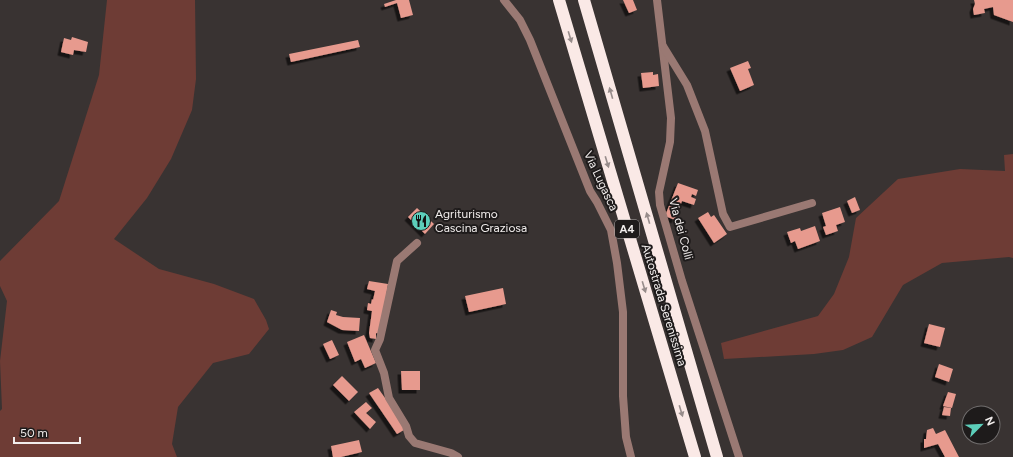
<svg xmlns="http://www.w3.org/2000/svg" width="1013" height="457" viewBox="0 0 1013 457" font-family="Figtree,sans-serif">
	<style>
		.green { fill: #6e3c35 }
		.building { fill: #e79a8e; filter: url(#shadow) }
		.lines { fill: none; stroke-linecap: round; stroke-linejoin: round }
		.minor { stroke: #9a7973; stroke-width: 8 }
		.motorway { stroke: #fae9e6; stroke-width: 12 }
		.oneway { fill: #978c8b }
		.labels { text-anchor: middle; stroke-width: 4; stroke-linejoin: round; paint-order: stroke }
		.shield { fill: #1e1b1b; stroke: #b2aead; stroke-width: 1 }
		.shield-label { font-size: 11px; font-weight: bold; fill: #f1edec }
		.street-label { font-size: 12px; fill: #f1edec; stroke: #1e1b1b }
		.poi-label { font-size: 12px; fill: #f1edec; stroke: #1e1b1b; text-anchor: start }
	</style>
	<defs>
		<filter id="shadow"><feDropShadow dx="-3.5" dy="3.5" stdDeviation="0" flood-color="#0009"/></filter>
	</defs>
	<rect width="100%" height="100%" fill="#393332"/>
	<g class="green">
		<path d="M107 0H195L196 79 192 110 171 159 147 198 114 239 159 269 214 284 254 299 266 320 269 329 249 354 213 363 178 407 172 444 177 457H0V411L2 409 0 361 7 301 0 286V261L59 201 99 75Z"/>
		<path d="M1013 154V258L1009 257 942 263 903 285 872 337 843 350 814 354 724 359 721 343 818 316 834 294 849 257 856 218 898 179 960 169 1005 171 1004 155Z"/>
	</g>
	<g class="building">
		<path d="M396 0H409L413 15 401 18 397 3 385 7 384 4Z"/>
		<path d="M623 0H633L637 10 629 13Z"/>
		<path d="M974 0H1013V22L994 15 993 7 984 9 985 13 974 15 973 9 975 4Z"/>
		<path d="M72 37 88 42 86 52 74 50 73 55 61 52 64 38 71 40Z"/>
		<path d="M358 40 360 47 291 62 289 54Z"/>
		<path d="M748 61 751 68 748 69 754 85 740 91 730 68Z"/>
		<path d="M653 72V75L658 74 659 86 643 88 641 73Z"/>
		<path d="M678 183 698 190 696 196 692 194 691 197 696 199 694 205 682 201 675 220 665 216Z"/>
		<path d="M855 197 860 210 852 213 847 201Z"/>
		<path d="M840 207 845 222 836 225 838 231 826 235 823 227 826 226 822 213Z"/>
		<path d="M417 208 434 224 425 234 408 217Z"/>
		<path d="M708 212 711 217 714 215 727 234 714 243 698 218Z"/>
		<path d="M815 226 820 241 798 249 795 241 791 243 787 232 800 228 801 231Z"/>
		<path d="M369 281 388 284 380 334 376 333V339L370 338 369 333 372 311 367 310 368 303 371 304 372 299 373 300 375 291 367 289Z"/>
		<path d="M503 288 506 304 469 312 465 296Z"/>
		<path d="M331 310 337 312 336 315 343 317 360 318 359 331 342 330 327 322Z"/>
		<path d="M929 324 945 328 940 347 924 343Z"/>
		<path d="M364 335 376 363 365 368 361 359 355 362 347 342Z"/>
		<path d="M332 340 339 355 330 359 323 344Z"/>
		<path d="M939 364 953 369 949 382 935 377Z"/>
		<path d="M401 371H420V390H402Z"/>
		<path d="M342 376 358 392 349 401 333 385Z"/>
		<path d="M378 388 402 422 404 430 397 434 369 393Z"/>
		<path d="M948 392 956 394 952 408 943 406Z"/>
		<path d="M366 402 372 408 366 413 376 422 370 429 354 412Z"/>
		<path d="M944 407 951 408 950 416 942 415Z"/>
		<path d="M933 428 936 434 945 430 959 457H945L938 444 924 448V439H926L927 430Z"/>
		<path d="M359 440 362 452 341 457H333L331 446Z"/>
	</g>
	<g class="lines">
		<g class="minor">
			<path d="M504 0 520 20 530 40 590 191 597 202 611 230 617 263 623 312V396L626 437 631 457"/>
			<path d="M657 0 671 118 670 142 659 192 660 205 682 281 739 457"/>
			<path d="M663 46 687 85 705 131 723 214 730 227 812 203"/>
			<path d="M417 243 397 261 380 339 375 350 384 373 389 398 406 426 409 436 415 443 451 453 458 457"/>
		</g>
		<g class="motorway">
			<path d="M559 0 695 457"/>
			<path d="M584 0 717 457"/>
		</g>
	</g>
	<defs><path id="oneway-solid" d="M-6-.8H1V-3.2L6.5 0L1 3.2V.8H-6Z"/></defs>
	<g class="oneway">
		<use href="#oneway-solid" transform="translate(570 37) rotate(73)"/>
		<use href="#oneway-solid" transform="translate(611 93) rotate(-106)"/>
		<use href="#oneway-solid" transform="translate(607 162) rotate(73)"/>
		<use href="#oneway-solid" transform="translate(648 218) rotate(-106)"/>
		<use href="#oneway-solid" transform="translate(644 287) rotate(73)"/>
		<use href="#oneway-solid" transform="translate(681 411) rotate(73)"/>
	</g>
	<defs>
		<g id="restaurant-disc" transform="scale(1)"><circle r="9.5" fill="#5cceba" stroke="#1e1b1b"/><path d="M-5-6h1v4h1v-4h1v4h1v-4h1v5L-1.5 .5V6h-2V.5L-5-1ZM5-6V6H3V1.5H1.5Q1.5-4 5-6Z" fill="#111"/></g>
	</defs>
	<g fill-rule="evenodd">
		<use href="#restaurant-disc" x="421" y="221"/>
	</g>
	<g class="labels">
		<rect class="shield" x="615" y="220" width="24" height="18" rx="3"/>
		<g class="shield-label">
			<text x="627" y="233">A4</text>
		</g>
		<g class="street-label">
			<text transform="translate(601 181) rotate(65)" y="4">Via Lugasca</text>
			<text transform="translate(681 229) rotate(75)" y="4">Via dei Colli</text>
			<text transform="translate(664 305) rotate(73)" y="4">Autostrada Serenissima</text>
		</g>
		<g class="poi-label">
			<text x="435" y="218">Agriturismo<tspan x="435" dy="14">Cascina Graziosa</tspan></text>
		</g>
	</g>
	<g transform="translate(981 425) rotate(66)"><circle r="19" fill="#1e1b1b" stroke="#726f6f"/>
	<path d="M0-3L7 15L0 10L-7 15Z" fill="#5cceba"/>
	<text y="-6" font-size="11" font-weight="bold" text-anchor="middle" fill="#f1edec">N</text>
	</g>
	<path d="M14 437v6h66v-6" fill="none" stroke="#f1edec" stroke-width="2"/>
	<text x="20" y="437" font-size="12" fill="#f1edec" stroke="#1e1b1b" stroke-width="3" paint-order="stroke">50 m</text>
</svg>
